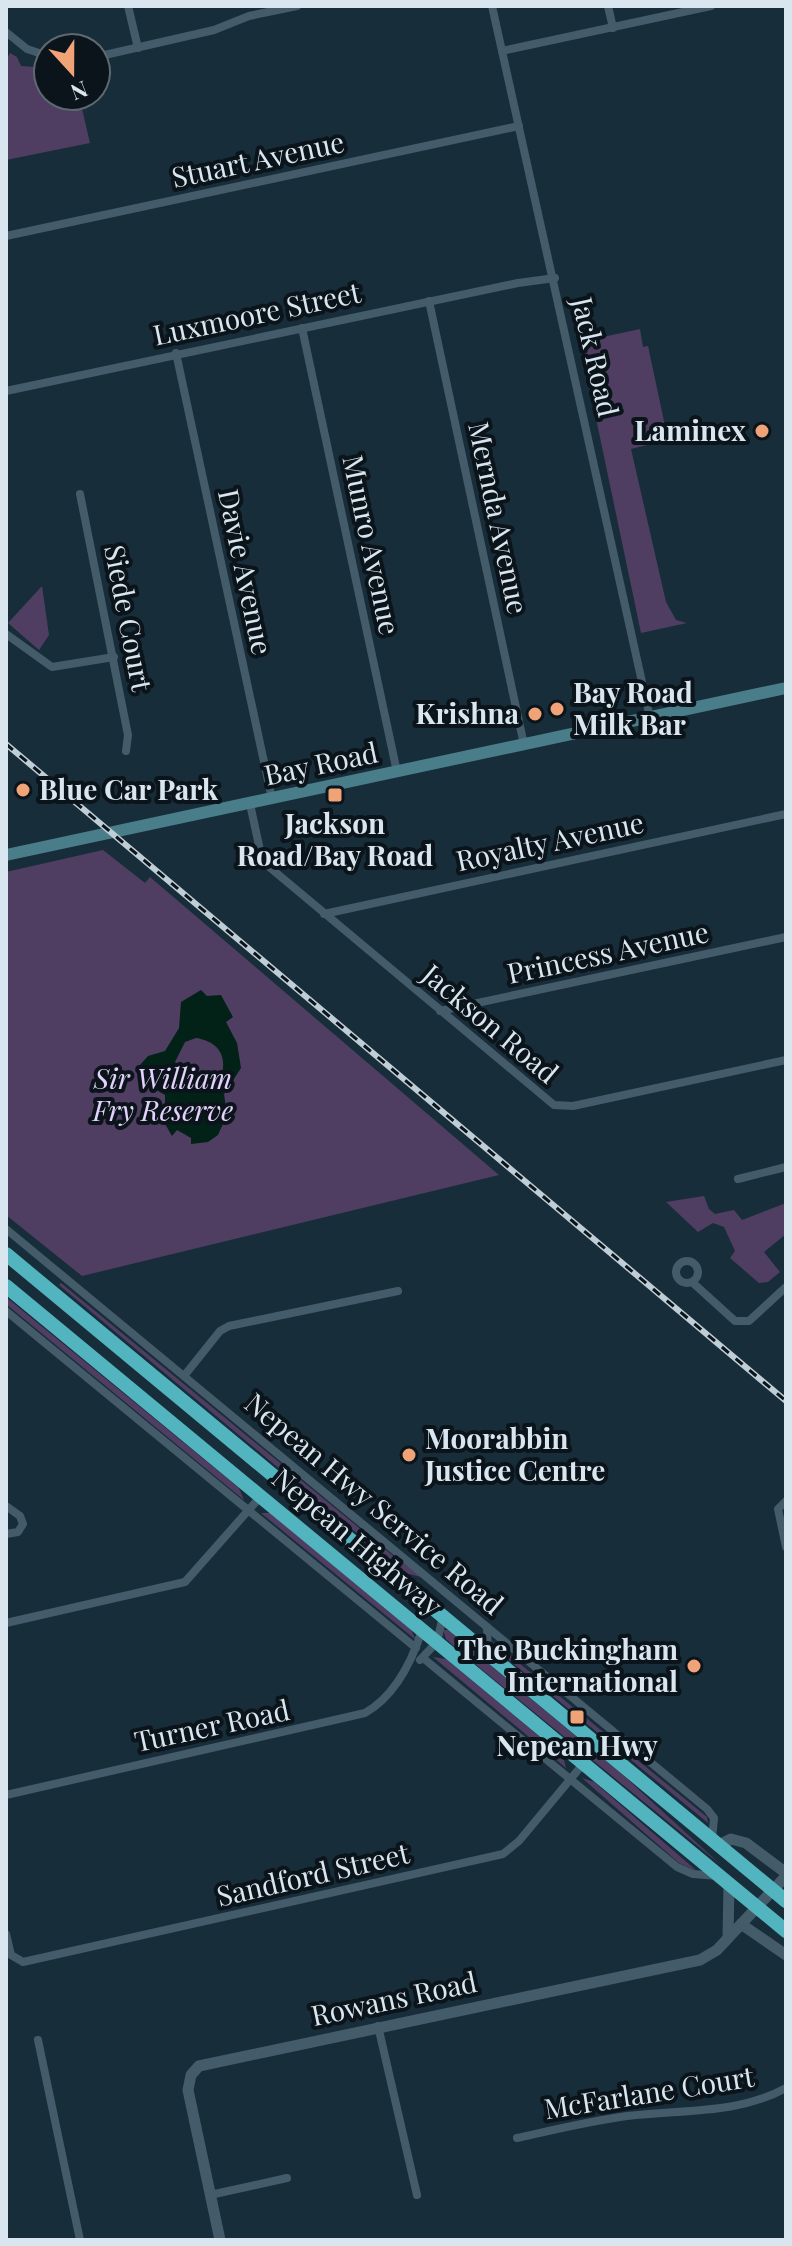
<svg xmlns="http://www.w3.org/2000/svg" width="792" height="2246" viewBox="0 0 792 2246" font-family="'Playfair Display',serif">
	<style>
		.green { fill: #4f3e62 }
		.water { fill: #022117; fill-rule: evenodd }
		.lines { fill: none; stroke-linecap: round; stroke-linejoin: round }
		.minor { stroke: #445b6a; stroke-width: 8 }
		.tertiary { stroke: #445b6a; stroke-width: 11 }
		.secondary { stroke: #497d8a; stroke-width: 12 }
		.trunk { stroke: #52b4be; stroke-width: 14 }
		.rail-casing { stroke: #bfcdd6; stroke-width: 6 }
		.rail { stroke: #0b141a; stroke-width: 3; stroke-dasharray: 9; stroke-linecap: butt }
		.poi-dot { fill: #efa377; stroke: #0b141a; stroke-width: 3 }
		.labels { text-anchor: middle; stroke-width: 8; stroke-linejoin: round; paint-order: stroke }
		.street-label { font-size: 28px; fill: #d9e6ef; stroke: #0b141a }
		.poi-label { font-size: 28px; font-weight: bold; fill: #d9e6ef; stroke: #0b141a; text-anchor: end }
		.park-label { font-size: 28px; font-style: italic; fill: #e5d2fc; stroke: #0b141a }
	</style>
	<rect width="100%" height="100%" fill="#182d3a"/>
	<g class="green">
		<path d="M10 53 17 57 21 66 48 68V96H79L90 143 6 160V60Z"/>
		<path d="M640 329 643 347 648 346 668 440 631 449 666 602 676 620 687 623 641 633 580 342Z"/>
		<path d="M42 586 49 635 39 650 8 623Z"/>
		<path d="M103 850 145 883 150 877 499 1175 82 1276 6 1215V872Z"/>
		<path d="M704 1196 709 1209 715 1214 734 1210 742 1220 786 1203V1234L764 1252 780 1272 768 1282 759 1283 730 1258 735 1251 724 1227 713 1223 698 1232 666 1202Z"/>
		<path d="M61 1283 397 1559 425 1578 405 1573 395 1565 59 1285Z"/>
		<path d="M6 1297 239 1488 244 1500 6 1304Z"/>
		<path d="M261 1513H270L411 1630 416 1640Z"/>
		<path d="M443 1630H448L624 1776 721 1865 458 1650 446 1639Z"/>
		<path d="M491 1640 707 1817 708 1823 510 1661Z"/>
		<path d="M433 1657 446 1659 563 1756 566 1768Z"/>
		<path d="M582 1778 594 1782 697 1871 679 1863Z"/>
	</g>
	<path class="water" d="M201 990 207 996 221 995 233 1017 226 1022 237 1043 241 1068 224 1094 227 1115 218 1135 208 1142 191 1144V1138L177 1130 172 1136 160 1115 165 1107V1095L141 1081 140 1065 148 1056 165 1051 179 1028 181 1002ZM196 1038C221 1042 229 1059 219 1082 191 1101 189 1074 175 1062L185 1042Z"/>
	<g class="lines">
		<g class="minor">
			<path d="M128 6 138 48"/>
			<path d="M492 6 650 718"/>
			<path d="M608 6 613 28"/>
			<path d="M6 32 27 49 48 56"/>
			<path d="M502 51 711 6"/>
			<path d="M96 57 214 30 249 16 297 6"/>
			<path d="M6 236 519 126"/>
			<path d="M429 301 524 745"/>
			<path d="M302 328 397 772"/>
			<path d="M176 353 272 799"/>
			<path d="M6 391 518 283 555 278"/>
			<path d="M80 494 128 735 126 751"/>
			<path d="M6 634 52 667 114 657"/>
			<path d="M250 804 260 850 268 866 554 1105 573 1106 786 1060"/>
			<path d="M324 914 786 814"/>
			<path d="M440 1011 786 937"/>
			<path d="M738 1179 786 1167"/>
			<path d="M6 1229 707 1809 714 1818 712 1839"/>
			<circle cx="687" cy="1272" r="11"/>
			<path d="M692 1282 735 1321H749L786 1287"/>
			<path d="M6 1311 416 1648"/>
			<path d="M184 1376 220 1331 229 1326 398 1291"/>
			<path d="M786 1501 778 1509 786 1547"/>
			<path d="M6 1506 20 1516 23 1524 18 1532 6 1534"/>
			<path d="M6 1623 185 1582 261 1496"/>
			<path d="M487 1627 488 1653"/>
			<path d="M423 1658 677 1867 693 1874 718 1876"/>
			<path d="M420 1660 437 1642 443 1616"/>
			<path d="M6 1795 365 1713C395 1696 412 1661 422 1630"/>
			<path d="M6 1934 11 1955 23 1962 503 1854 519 1841 583 1764"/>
			<path d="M378 2026 417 2195"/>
			<path d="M38 2040 80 2240"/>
			<path d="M517 2138C553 2130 590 2121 627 2116 681 2109 737 2115 786 2088"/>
			<path d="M210 2195 287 2178"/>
		</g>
		<g class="tertiary">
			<path d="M719 1845 731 1839 746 1843 786 1873"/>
			<path d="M741 1924 786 1955"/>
			<path d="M728 1938 729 1884"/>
			<path d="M220 2240 188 2090 191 2075 199 2066 700 1960 717 1950 786 1876"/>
		</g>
		<path class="secondary" d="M6 855 786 688"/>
		<g class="trunk">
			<path d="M6 1254 786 1901"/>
			<path d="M6 1286 786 1931"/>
		</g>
		<g class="rail-casing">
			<path id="rail" d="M6 744 786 1401"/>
		</g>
		<use href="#rail" class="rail"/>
	</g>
	<g class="poi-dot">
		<circle cx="762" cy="431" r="8"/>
		<circle cx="557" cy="709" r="8"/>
		<circle cx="535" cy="714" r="8"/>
		<circle cx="23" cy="790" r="8"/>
		<rect x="327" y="787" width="16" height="16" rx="4"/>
		<circle cx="409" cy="1455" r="8"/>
		<circle cx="694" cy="1666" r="8"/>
		<rect x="569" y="1709" width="16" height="16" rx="4"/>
	</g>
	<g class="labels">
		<g class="street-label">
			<text transform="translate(258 160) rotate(-12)" y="10">Stuart Avenue</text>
			<text transform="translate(257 314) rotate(-12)" y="10">Luxmoore Street</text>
			<text transform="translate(595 357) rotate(77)" y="10">Jack Road</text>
			<text transform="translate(498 518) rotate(78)" y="10">Mernda Avenue</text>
			<text transform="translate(371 545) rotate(78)" y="10">Munro Avenue</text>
			<text transform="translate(245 572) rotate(78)" y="10">Davie Avenue</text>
			<text transform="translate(128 618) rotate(79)" y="10">Siede Court</text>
			<text transform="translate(321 764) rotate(-12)" y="10">Bay Road</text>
			<text transform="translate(550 842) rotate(-12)" y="10">Royalty Avenue</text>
			<text transform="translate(608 953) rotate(-12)" y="10">Princess Avenue</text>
			<text transform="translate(490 1024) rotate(40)" y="10">Jackson Road</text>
			<text transform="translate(374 1504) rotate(40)" y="10">Nepean Hwy Service Road</text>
			<text transform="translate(357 1542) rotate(40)" y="10">Nepean Highway</text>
			<text transform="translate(212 1726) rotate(-12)" y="10">Turner Road</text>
			<text transform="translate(313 1875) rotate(-13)" y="10">Sandford Street</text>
			<text transform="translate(394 1999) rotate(-12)" y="10">Rowans Road</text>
			<text transform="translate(649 2093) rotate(-9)" y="10">McFarlane Court</text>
		</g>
		<g class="poi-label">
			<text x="746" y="441">Laminex</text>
			<text x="573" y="703" text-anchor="start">Bay Road<tspan x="573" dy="32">Milk Bar</tspan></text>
			<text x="519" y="724">Krishna</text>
			<text x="39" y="800" text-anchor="start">Blue Car Park</text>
			<text x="335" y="834" text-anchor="middle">Jackson<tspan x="335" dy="32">Road/Bay Road</tspan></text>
			<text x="425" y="1449" text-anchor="start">Moorabbin<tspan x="425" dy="32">Justice Centre</tspan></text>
			<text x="678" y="1660">The Buckingham<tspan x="678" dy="32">International</tspan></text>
			<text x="577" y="1756" text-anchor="middle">Nepean Hwy</text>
		</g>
		<g class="park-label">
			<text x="163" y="1089">Sir William<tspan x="163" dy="32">Fry Reserve</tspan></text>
		</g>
	</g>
	<rect width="792" height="2246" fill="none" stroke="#d9e6ef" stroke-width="16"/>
	<g transform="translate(72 72) rotate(159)"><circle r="38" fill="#0b141a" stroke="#5d686f" stroke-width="2"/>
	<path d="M0-6L14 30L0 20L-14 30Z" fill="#efa377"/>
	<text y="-12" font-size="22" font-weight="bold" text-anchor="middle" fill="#d9e6ef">N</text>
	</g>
</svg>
